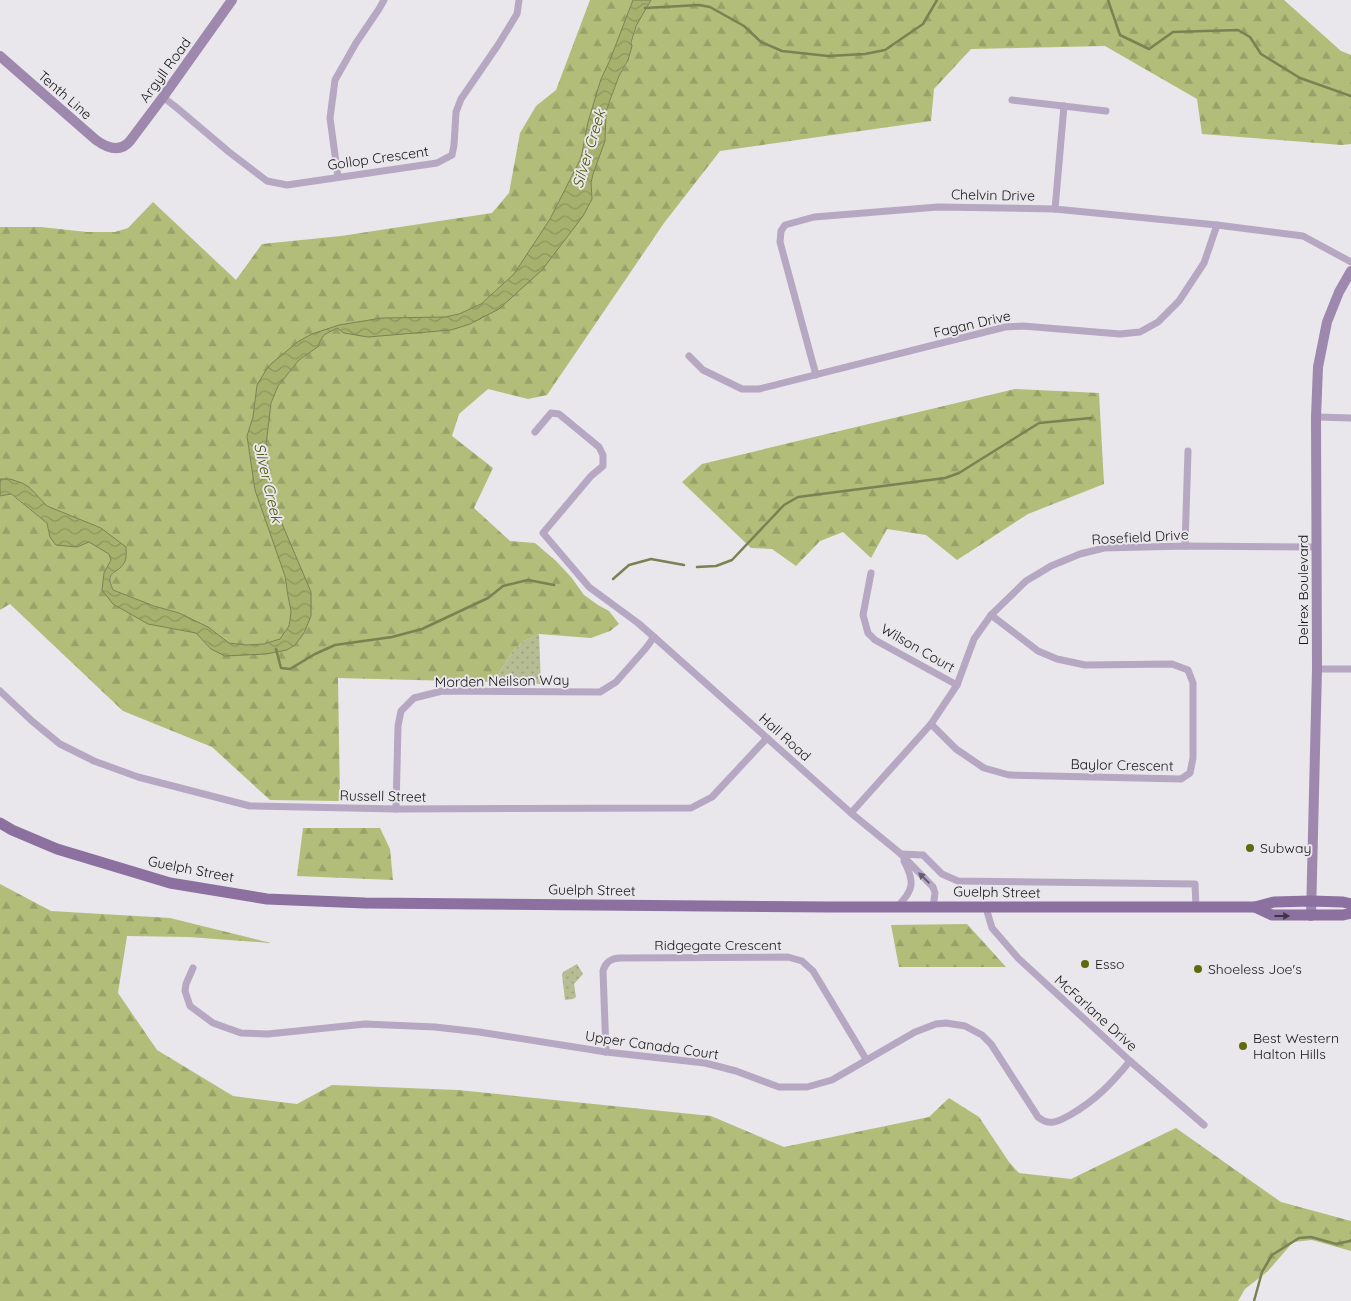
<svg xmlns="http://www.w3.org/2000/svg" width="1351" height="1301" viewBox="0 0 1351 1301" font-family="Quicksand,sans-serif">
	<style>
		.forest { fill: url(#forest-firs) }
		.park { fill: url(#park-dots) }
		.water { fill: url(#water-waves); stroke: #7a8253 }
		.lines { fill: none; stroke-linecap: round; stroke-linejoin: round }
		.stream { stroke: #7a8253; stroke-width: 2.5 }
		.street { stroke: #b6a7c2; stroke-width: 7 }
		.secondary { stroke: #9e88ae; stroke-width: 10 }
		.primary { stroke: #8c70a0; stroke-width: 11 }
		.oneway { fill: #665e6c }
		.oneway2 { fill: #3f3446 }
		.poi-dot { fill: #5f6a0f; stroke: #e9e7eb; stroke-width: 2 }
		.labels { text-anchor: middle; stroke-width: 4; stroke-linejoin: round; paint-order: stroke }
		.street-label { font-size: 14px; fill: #151415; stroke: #e9e7eb }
		.poi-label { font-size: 14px; fill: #151415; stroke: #e9e7eb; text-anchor: start }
		.water-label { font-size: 15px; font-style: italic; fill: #4a5300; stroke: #e9e7eb }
	</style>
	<defs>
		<pattern id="forest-firs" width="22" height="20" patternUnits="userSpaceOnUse" patternTransform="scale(1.25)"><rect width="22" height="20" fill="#b1bd79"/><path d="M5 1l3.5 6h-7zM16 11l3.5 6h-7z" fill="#97a268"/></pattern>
		<pattern id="park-dots" width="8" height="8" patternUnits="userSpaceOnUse" patternTransform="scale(1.25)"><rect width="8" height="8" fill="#b6bd95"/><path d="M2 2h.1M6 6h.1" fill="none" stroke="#9ca280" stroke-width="1.8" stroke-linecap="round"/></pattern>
		<pattern id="water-waves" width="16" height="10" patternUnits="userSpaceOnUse" patternTransform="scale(1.25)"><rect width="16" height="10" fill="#a5b16d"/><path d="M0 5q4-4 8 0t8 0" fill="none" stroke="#8d975e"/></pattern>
	</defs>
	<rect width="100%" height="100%" fill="#e9e7eb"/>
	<g class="forest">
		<path d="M590 0H633L610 61 601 79 588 122 581 158 550 219 514 274 481 304 459 314 445 317 381 318 312 334 257 385 253 417 247 436 255 490 285 576 291 611 289 626 280 639 264 644 246 645 229 643 179 613 154 606 113 590C105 572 116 573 125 561L101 528 47 506 29 487 10 479H0V227H41L87 232H115L128 228 153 202 236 280 262 244 341 236 492 213 509 193 520 133 536 106 556 90Z"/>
		<path d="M651 0H1284L1341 51 1351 55V144L1342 145 1202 134 1197 99 1105 46 971 49 934 89 931 121 720 151 664 223 547 395 528 399 488 389 459 414 452 436 493 468 474 508 510 541 535 543 556 561 571 577 584 595 598 605 609 611 619 624 610 631 591 638 539 634 524 641 513 651 493 682 338 678 340 801 270 800 212 747 123 711 10 604 0 610V496L10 494 47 523 50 537 77 547 89 542 110 554 111 560 104 573 102 590 148 624 196 633 211 649 295 645 280 519 269 475 266 445 271 403 278 386 299 360 319 346V343L324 335 337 328 470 324 592 199 591 183 593 174 605 141 606 112 610 100 619 76 626 65 636 26Z"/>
		<path d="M1015 389 1099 393 1104 484 1028 514 957 560 926 535 887 529 871 558 843 532 820 541 796 566 772 549 751 548 682 482 702 464Z"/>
		<path d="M303 828H380L390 849 393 880 297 876Z"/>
		<path d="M0 884 51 911 170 918 271 943 189 937 127 936 118 993 157 1050 233 1096 297 1104 332 1085 458 1090 711 1116 784 1147 929 1117 949 1098 979 1117 1009 1162 1019 1173 1071 1179 1176 1128 1281 1202 1351 1221V1251L1312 1240 1293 1242 1268 1271 1245 1289 1238 1301H0Z"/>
		<path d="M967 924 1006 967H899L891 925Z"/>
	</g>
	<g class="park">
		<path d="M539 634 541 684 493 682 513 651 524 641Z"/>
		<path d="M577 964 583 974 574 984 576 997 573 999 565 1000 562 975 563 972Z"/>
	</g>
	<path class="water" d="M633 0H651L636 26 631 43 632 46 628 60 619 76 610 100 606 112 605 141 593 174 591 183 592 199 583 216 542 270 499 309 470 324 451 330 368 337 344 333 337 328 324 335 319 343V346L299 360 278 386 271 403 266 445 269 475 280 519 311 592V616L304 633 295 645 287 650 266 654 225 656 211 649 196 633 148 624 113 604 102 590 104 573 111 560 109 554 89 542 77 547 56 545 50 537 47 523 11 494 0 496V479H10L22 483 29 487 47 506 101 528 126 547C126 552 127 559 124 563 117 575 104 570 113 590L154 606 179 613 208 627 229 643 246 645 264 644 280 639 289 626 290 620 291 611 288 596 285 576 255 490 247 436 253 417 257 385 266 370 272 363 299 341 312 334 339 325 382 318 445 317 459 314 481 304 514 274 550 219 581 158 588 122 601 79 610 60Z"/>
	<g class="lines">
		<g class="stream">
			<path d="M1108 0 1120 35 1149 49 1173 32 1238 30 1250 37 1261 54 1300 78 1351 96"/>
			<path d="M645 8 699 5 710 7 744 26 761 42 782 51 828 56 865 54 885 50 923 24 937 0"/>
			<path d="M697 567 716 566 732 560 784 505 798 497 945 478 959 473 1039 423 1091 418"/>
			<path d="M613 579 629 565 651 559 684 565"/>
			<path d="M276 649 281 668 290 669 315 654 335 645 392 637 422 629 488 598 503 586 528 580 554 585"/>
			<path d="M1254 1301 1262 1272 1272 1255 1299 1238 1311 1237 1336 1244 1350 1241 1351 1240"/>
		</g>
		<g class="street">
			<path d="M163 97 177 108 229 152 267 181 287 185 437 163 452 155 454 145 456 112 461 99 498 45 517 14 519 0"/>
			<path d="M1012 100 1106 111"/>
			<path d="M338 177 330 118 335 80 356 43 379 9 384 0"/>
			<path d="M1055 209 1064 106"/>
			<path d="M689 356 703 370 742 389H759L1005 327 1023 326 1120 334 1140 332 1158 322 1179 301 1204 263 1217 225"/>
			<path d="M816 375 780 242 781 231 785 225 814 217 938 207 1055 209 1217 225 1303 236 1351 262"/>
			<path d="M1316 417 1351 418"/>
			<path d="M535 432 551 413 559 414 599 447 603 455V466L591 476 543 533 589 587 638 623 654 637 851 813 901 854 933 887 935 893 933 907"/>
			<path d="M1185 546 1188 451"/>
			<path d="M871 573 863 615 868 633 875 640 957 685"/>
			<path d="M1317 669H1351"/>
			<path d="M0 691 32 721 60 744 94 761 138 777 250 806 396 809 691 808 712 797 767 738"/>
			<path d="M931 724 956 749 984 768 1009 775 1181 779 1190 773 1193 758V683L1188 670 1172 664 1085 665 1057 659 1038 651 991 615"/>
			<path d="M396 809 398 726 401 711 414 698 442 691 600 692 616 682 646 648 654 637"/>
			<path d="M851 813 931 724 957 685 974 639 991 615 1026 581 1051 566 1080 554 1104 548 1185 546 1317 547"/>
			<path d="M901 854 923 855 942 874 958 881 1195 884 1196 907"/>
			<path d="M897 907C914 890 915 882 904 861"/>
			<path d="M986 908 992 928 1018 958 1130 1061 1204 1125"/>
			<path d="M193 968 186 984 185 991 190 1006 213 1023 241 1033 268 1034 365 1024 435 1027 479 1032 606 1052 705 1063 736 1071 779 1087H807L832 1080 915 1032 936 1024 946 1023 965 1026 982 1035 991 1044 1038 1117C1050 1127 1059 1121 1070 1115 1096 1100 1112 1083 1130 1061"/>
			<path d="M606 1052 603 971C605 963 611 958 620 958L788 957 802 961 813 971 866 1059"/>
		</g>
		<g class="secondary">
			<path d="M0 56 96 140C107 148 120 153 130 141L163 97 232 0"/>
			<path d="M1311 916 1317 669 1316 417 1318 367 1327 322 1339 292 1351 271"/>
		</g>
		<g class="primary">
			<path d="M0 823 12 830 57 849 170 883 267 899 365 903 830 907H1255L1274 902 1311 901 1343 902 1351 904"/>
			<path d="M1255 907 1272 915H1343L1351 913"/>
		</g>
	</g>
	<defs><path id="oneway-solid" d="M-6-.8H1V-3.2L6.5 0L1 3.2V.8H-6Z" transform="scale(1.25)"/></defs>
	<use class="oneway" href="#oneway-solid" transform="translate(924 878) rotate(-136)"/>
	<use class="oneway2" href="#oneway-solid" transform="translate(1282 916)"/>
	<g class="poi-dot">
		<circle cx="1250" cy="848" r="5"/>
		<circle cx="1085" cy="964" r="5"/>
		<circle cx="1198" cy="969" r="5"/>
		<circle cx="1243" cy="1046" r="5"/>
	</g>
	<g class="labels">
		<g class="street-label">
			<text transform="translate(165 70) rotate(-54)" y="5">Argyll Road</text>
			<text transform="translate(65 95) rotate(41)" y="5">Tenth Line</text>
			<text transform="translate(378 158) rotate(-8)" y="5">Gollop Crescent</text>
			<text transform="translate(993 195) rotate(1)" y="5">Chelvin Drive</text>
			<text transform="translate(972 324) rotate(-13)" y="5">Fagan Drive</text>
			<text transform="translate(1140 537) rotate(-3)" y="5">Rosefield Drive</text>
			<text transform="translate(1303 590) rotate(-90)" y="5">Delrex Boulevard</text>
			<text transform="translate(918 648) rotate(30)" y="5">Wilson Court</text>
			<text transform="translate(502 681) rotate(-1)" y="5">Morden Neilson Way</text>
			<text transform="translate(785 737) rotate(42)" y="5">Hall Road</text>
			<text transform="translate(1122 765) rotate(1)" y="5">Baylor Crescent</text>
			<text transform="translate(383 796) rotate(1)" y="5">Russell Street</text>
			<text transform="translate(191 869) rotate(11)" y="5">Guelph Street</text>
			<text transform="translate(592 890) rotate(1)" y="5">Guelph Street</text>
			<text transform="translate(997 892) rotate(1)" y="5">Guelph Street</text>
			<text x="718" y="950">Ridgegate Crescent</text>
			<text transform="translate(1096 1013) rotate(42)" y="5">McFarlane Drive</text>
			<text transform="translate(652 1045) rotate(8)" y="5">Upper Canada Court</text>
		</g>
		<g class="poi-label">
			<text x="1260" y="853">Subway</text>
			<text x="1095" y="969">Esso</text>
			<text x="1208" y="974">Shoeless Joe's</text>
			<text x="1253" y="1043">Best Western<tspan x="1253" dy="16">Halton Hills</tspan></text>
		</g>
		<g class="water-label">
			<text transform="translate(589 149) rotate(-73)" y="5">Silver Creek</text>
			<text transform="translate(268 483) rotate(77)" y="5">Silver Creek</text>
		</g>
	</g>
</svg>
